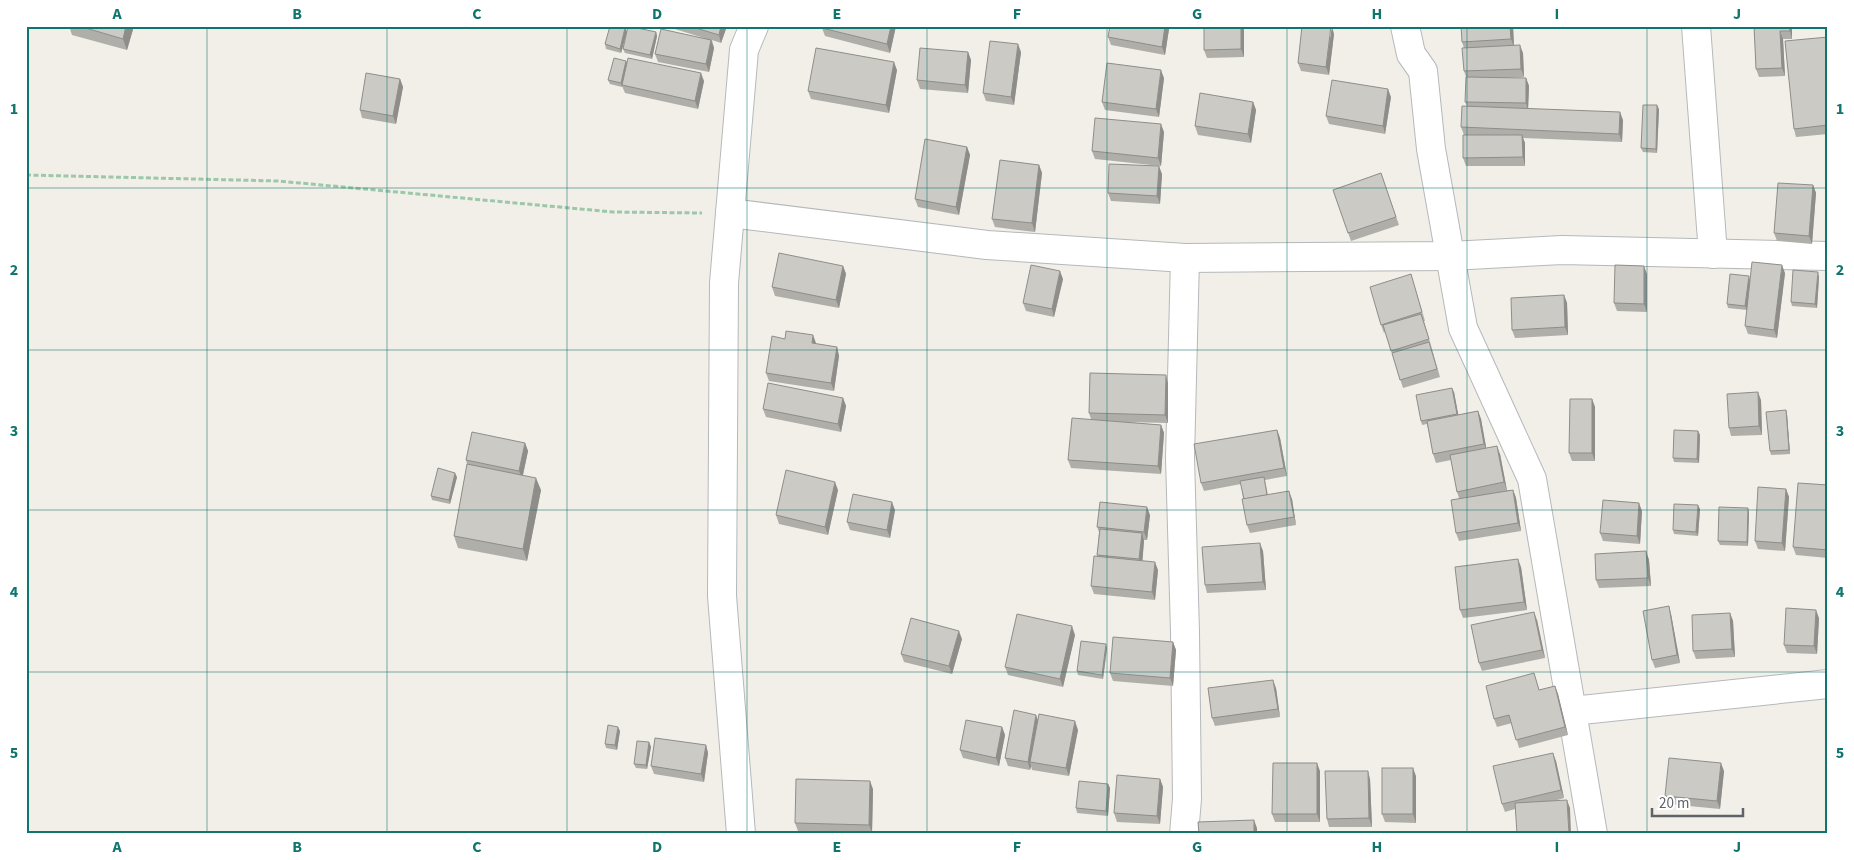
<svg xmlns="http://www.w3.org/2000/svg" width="1854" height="860" viewBox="0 0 1854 860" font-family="'Source Sans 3',sans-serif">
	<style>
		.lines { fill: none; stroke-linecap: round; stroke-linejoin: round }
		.street-casing { stroke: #b5b8bc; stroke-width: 30 }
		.path { stroke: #9cc7a9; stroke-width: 3; stroke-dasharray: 5 2.5; stroke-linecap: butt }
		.street { stroke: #fff; stroke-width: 28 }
		.wall { fill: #afaea9 }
		.shaded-wall { fill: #8f8d8a }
		.building { fill: #cccac5; stroke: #8f8d8a }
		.grid { fill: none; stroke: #0f766e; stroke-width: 1; stroke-opacity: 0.55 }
		.neatline { fill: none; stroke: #0f766e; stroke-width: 2 }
		.grid-label { font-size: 16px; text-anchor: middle; font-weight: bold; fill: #0f766e }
	</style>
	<rect width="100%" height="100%" fill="#f1efe8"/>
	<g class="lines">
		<g class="street-casing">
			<g id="street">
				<path d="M1405 26 1411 54 1423 71 1431 149 1463 328 1532 479 1593 834"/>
				<path d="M1696 26 1713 254"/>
				<path d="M730 213 987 245 1185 258 1450 256 1562 250 1828 256"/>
				<path d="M1572 711 1828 684"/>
				<path d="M741 834 722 596 724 283 744 50 754 26"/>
				<path d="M1184 834 1187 799 1185 632 1180 458 1185 258"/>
			</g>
		</g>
		<path class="path" d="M26 175 278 181 613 212 702 213"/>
		<use href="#street" class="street"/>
	</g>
	<g class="wall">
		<path d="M69 26H134L127 50 72 35Z"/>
		<path d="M665 26H727L721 43 712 40 714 48 709 72 658 62 655 54 704 38Z"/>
		<path d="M896 26 890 53 825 36 822 28Z"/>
		<path d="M1204 26H1243L1244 57 1207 58 1204 50Z"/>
		<path d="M1513 26 1514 45 1523 53 1524 77 1504 78H1526L1529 86 1528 108 1623 120 1622 142 1523 138 1525 143V166H1466L1463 158 1464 135 1461 127 1467 106 1465 102 1466 77 1464 71V48L1462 42Z"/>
		<path d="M1754 26H1792V39H1783L1785 76 1759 77 1756 69Z"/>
		<path d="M625 28 627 32 621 53 606 49 605 44Z"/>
		<path d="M1169 29 1165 55 1111 45 1108 37Z"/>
		<path d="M656 32 657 36 652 59 625 53 623 49Z"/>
		<path d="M1334 34 1329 75 1301 71 1298 63Z"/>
		<path d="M1828 37V134L1796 137 1794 129Z"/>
		<path d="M968 52 971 60 968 93 920 89 917 80Z"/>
		<path d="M1021 52 1014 105 986 101 983 93Z"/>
		<path d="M627 63 704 81 698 109 625 93 622 86V87L610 84 608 80Z"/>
		<path d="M897 70 889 113 811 99 808 91Z"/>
		<path d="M1164 78 1159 117 1105 110 1102 102Z"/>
		<path d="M400 79 403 87 396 124 362 118 360 110Z"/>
		<path d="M1391 97 1385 134 1329 124 1326 116Z"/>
		<path d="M1253 102 1256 110 1251 143 1198 135 1195 126Z"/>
		<path d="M1659 109 1657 153 1643 152 1641 148Z"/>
		<path d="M1164 132 1161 166 1095 159 1092 151Z"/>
		<path d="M967 147 970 155 959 215 918 207 915 199Z"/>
		<path d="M1039 165 1042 173 1035 232 995 227 992 219Z"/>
		<path d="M1381 173 1399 225 1351 241 1333 190Z"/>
		<path d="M1162 174 1160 204 1111 201 1108 193Z"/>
		<path d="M1813 185 1816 193 1812 244 1777 241 1774 233Z"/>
		<path d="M843 266 846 274 839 308 775 296 772 287Z"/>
		<path d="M1785 273 1777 338 1748 334 1745 326 1747 310 1728 308 1727 304 1750 280Z"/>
		<path d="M1411 274 1425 321H1424L1440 377 1403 388 1385 332 1384 333 1381 325Z"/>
		<path d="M1647 274V312L1617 311 1614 303Z"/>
		<path d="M1819 277 1817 308 1792 306 1791 302Z"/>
		<path d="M1063 279 1054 317 1026 311 1023 303Z"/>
		<path d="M1564 295 1567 303 1568 335 1515 338 1512 330Z"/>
		<path d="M816 343V344L837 347 839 356 834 391 769 381 766 373Z"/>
		<path d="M1168 383V423L1126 422 1161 425 1164 433 1161 474 1071 468 1068 460 1091 419 1089 413Z"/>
		<path d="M1454 392 1458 415 1478 411 1481 419 1486 448 1500 454 1507 490H1513L1516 498 1521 531 1459 541 1456 533 1459 498 1457 492 1451 460 1436 463 1433 454 1427 424 1422 425 1421 421Z"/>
		<path d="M843 398 846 406 841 432 766 417 763 409Z"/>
		<path d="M1592 399 1595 407V461H1572L1569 453Z"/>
		<path d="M1761 400 1762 435 1731 436 1729 428Z"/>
		<path d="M1786 410 1787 414 1790 454 1771 455 1770 451Z"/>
		<path d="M1277 430 1280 438 1287 476 1265 480 1268 495 1292 499 1296 525 1250 533 1247 525 1241 484 1204 491 1201 483Z"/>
		<path d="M1698 431 1700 435 1699 463 1674 462 1673 458Z"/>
		<path d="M525 443 528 451 523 475 541 490 527 561 458 548 454 536 467 464 466 460Z"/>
		<path d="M457 477 450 504 432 500 431 496Z"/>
		<path d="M1828 485V558L1796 555 1793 547Z"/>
		<path d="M1786 489 1789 497 1785 551 1758 549 1755 541Z"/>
		<path d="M838 490 828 535 779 524 776 515Z"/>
		<path d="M1700 509 1698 536 1674 534 1673 530Z"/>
		<path d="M895 510 890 538 850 530 847 522Z"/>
		<path d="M1642 511 1640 544 1603 541 1600 533Z"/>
		<path d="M1749 512 1748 546 1720 545 1718 541Z"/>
		<path d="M1150 515 1147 540H1144L1142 561 1158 570 1155 600 1094 594 1091 586 1097 556 1099 532 1097 527Z"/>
		<path d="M1263 551 1266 590 1207 593 1205 585Z"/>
		<path d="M1646 551 1649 560 1651 586 1599 588 1596 580Z"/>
		<path d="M1521 567 1527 610 1463 618 1460 610Z"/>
		<path d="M1730 613 1733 621 1735 657 1696 659 1693 651Z"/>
		<path d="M1671 614 1680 663 1655 668 1652 660Z"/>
		<path d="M1819 618 1817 654 1787 653 1784 645Z"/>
		<path d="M1537 620 1545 658 1482 671 1479 663Z"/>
		<path d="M1075 635 1063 687 1008 675 1005 667Z"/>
		<path d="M962 639 952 674 904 662 901 654Z"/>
		<path d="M1173 642 1176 650 1173 686 1113 681 1110 673Z"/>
		<path d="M1107 648 1103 679 1078 675 1077 671Z"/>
		<path d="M1534 673 1539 690 1555 686 1558 694 1568 735 1519 748 1512 723 1497 727 1494 719Z"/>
		<path d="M1276 688 1280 717 1215 726 1212 718Z"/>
		<path d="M1038 719 1078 730 1069 776 1032 770 1031 766 1030 770 1008 766 1005 758Z"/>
		<path d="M1002 727 1005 735 999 766 963 758 960 750Z"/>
		<path d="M620 731 617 750 606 748 605 744Z"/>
		<path d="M649 742 651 747 647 769 636 768 634 764Z"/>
		<path d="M706 745 708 753 704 782 654 774 651 766Z"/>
		<path d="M1556 761 1564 798 1554 801 1570 808 1515 809 1505 812 1502 804Z"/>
		<path d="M1320 771V822H1275L1272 814Z"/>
		<path d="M1724 771 1720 809 1668 804 1665 796Z"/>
		<path d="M1416 776V823L1385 822 1382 814Z"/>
		<path d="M1160 779 1163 787 1160 824 1117 822 1114 813Z"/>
		<path d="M1370 779 1372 827H1329L1327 819Z"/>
		<path d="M1108 784 1110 788 1108 816 1077 813 1076 808Z"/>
		<path d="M873 789 872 833 798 831 795 823Z"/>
	</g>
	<g class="shaded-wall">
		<path d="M126 26H134L127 50 123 39Z"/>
		<path d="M721 26H727L721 43 719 35Z"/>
		<path d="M891 26H896L890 53 887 44Z"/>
		<path d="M1165 26H1168L1169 29 1165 55 1162 47Z"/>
		<path d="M1241 26H1243L1244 28V57L1241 49Z"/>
		<path d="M1332 26 1334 34 1329 75 1326 67Z"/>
		<path d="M1510 26H1513L1514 47 1511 39Z"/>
		<path d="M1789 26H1792V39L1790 31Z"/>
		<path d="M625 28 627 32 621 53 620 49Z"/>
		<path d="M1780 31 1783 39 1785 76 1782 68Z"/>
		<path d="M656 32 657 36 652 59 650 55Z"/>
		<path d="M711 40 714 48 709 72 706 64Z"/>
		<path d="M1018 44 1021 52 1014 105 1011 97Z"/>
		<path d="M1520 45 1523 53 1524 77 1521 69Z"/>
		<path d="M968 52 971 60 968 93 965 85Z"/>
		<path d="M626 61 628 65 622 87 621 83Z"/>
		<path d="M894 62 897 70 889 113 886 105Z"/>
		<path d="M1161 70 1164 78 1159 117 1156 109Z"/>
		<path d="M701 73 704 81 698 109 695 101Z"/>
		<path d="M1526 78 1529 86 1528 111 1526 103Z"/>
		<path d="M400 79 403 87 396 124 393 116Z"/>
		<path d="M1388 89 1391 97 1385 134 1383 126Z"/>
		<path d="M1253 102 1256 110 1251 143 1248 134Z"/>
		<path d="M1657 105 1659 109 1657 153 1656 149Z"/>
		<path d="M1620 112 1623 120 1622 142 1619 134Z"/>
		<path d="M1161 124 1164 132 1161 166 1158 158Z"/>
		<path d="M1522 135 1525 143V166L1523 157Z"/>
		<path d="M967 147 970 155 959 215 956 207Z"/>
		<path d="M1039 165 1042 173 1035 232 1032 223Z"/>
		<path d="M1159 166 1162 174 1160 204 1157 196Z"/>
		<path d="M1813 185 1816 193 1812 244 1809 236Z"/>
		<path d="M1782 265 1785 273 1777 338 1774 330Z"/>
		<path d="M843 266 846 274 839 308 836 300Z"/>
		<path d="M1644 266 1647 274V312L1644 304Z"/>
		<path d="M1060 271 1063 279 1054 317 1052 309Z"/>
		<path d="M1818 272 1819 277 1817 308 1815 304Z"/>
		<path d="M1749 276 1750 281 1747 310 1745 306Z"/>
		<path d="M1564 295 1567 303 1568 335 1565 327Z"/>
		<path d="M813 335 816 343 815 351 812 343Z"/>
		<path d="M837 347 839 356 834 391 831 383Z"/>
		<path d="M1166 375 1168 383V423L1165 415Z"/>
		<path d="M1452 388 1454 392 1459 418 1457 414Z"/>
		<path d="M1758 392 1761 400 1762 435 1759 426Z"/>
		<path d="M843 398 846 406 841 432 838 424Z"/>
		<path d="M1592 399 1595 407V461L1592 453Z"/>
		<path d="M1786 410 1787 414 1790 454 1789 450Z"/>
		<path d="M1478 411 1481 419 1487 452 1484 444Z"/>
		<path d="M1161 425 1164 433 1161 474 1158 466Z"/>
		<path d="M1277 430 1280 438 1287 476 1284 468Z"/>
		<path d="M1698 431 1700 435 1699 463 1697 459Z"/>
		<path d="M525 443 528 451 522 479 519 471Z"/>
		<path d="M1497 446 1500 454 1507 491 1504 482Z"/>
		<path d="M455 473 457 477 450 504 449 500Z"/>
		<path d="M536 478 541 490 527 561 523 549Z"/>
		<path d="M835 482 838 490 828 535 825 527Z"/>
		<path d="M1786 489 1789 497 1785 551 1782 543Z"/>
		<path d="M1513 490 1516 498 1521 531 1518 523Z"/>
		<path d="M1289 491 1292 499 1296 525 1294 517Z"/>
		<path d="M892 502 895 510 890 538 887 530Z"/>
		<path d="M1639 503 1642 511 1640 544 1637 536Z"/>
		<path d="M1698 505 1700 509 1698 536 1696 532Z"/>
		<path d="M1147 507 1150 515 1147 540 1144 532Z"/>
		<path d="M1748 508 1749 512 1748 546 1747 542Z"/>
		<path d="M1142 533 1144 541 1142 567 1139 559Z"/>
		<path d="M1260 543 1263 551 1266 590 1263 582Z"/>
		<path d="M1646 551 1649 560 1651 586 1648 578Z"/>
		<path d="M1518 559 1521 567 1527 610 1524 602Z"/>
		<path d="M1155 562 1158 570 1155 600 1152 592Z"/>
		<path d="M1669 606 1671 614 1680 663 1677 655Z"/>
		<path d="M1816 610 1819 618 1817 654 1814 646Z"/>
		<path d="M1534 612 1537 620 1545 658 1542 650Z"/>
		<path d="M1730 613 1733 621 1735 657 1732 649Z"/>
		<path d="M1072 626 1075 635 1063 687 1060 679Z"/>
		<path d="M959 631 962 639 952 674 949 666Z"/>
		<path d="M1173 642 1176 650 1173 686 1170 678Z"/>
		<path d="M1106 644 1107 648 1103 679 1102 675Z"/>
		<path d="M1273 680 1276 688 1280 717 1278 709Z"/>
		<path d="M1555 686 1558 694 1568 735 1565 727Z"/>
		<path d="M1036 715 1039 723 1030 762 1031 766 1030 770 1028 762Z"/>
		<path d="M1075 721 1078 730 1069 776 1066 768Z"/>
		<path d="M618 727 620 731 617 750 615 745Z"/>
		<path d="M1002 727 1005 735 999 766 996 758Z"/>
		<path d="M649 742 651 747 647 769 646 765Z"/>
		<path d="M706 745 708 753 704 782 701 774Z"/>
		<path d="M1553 753 1556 761 1564 798 1561 790Z"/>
		<path d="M1317 763 1320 771V822L1317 814Z"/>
		<path d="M1721 763 1724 771 1720 809 1717 801Z"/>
		<path d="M1413 768 1416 776V823L1413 814Z"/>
		<path d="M1368 771 1370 779 1372 827 1369 818Z"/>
		<path d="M1160 779 1163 787 1160 824 1157 816Z"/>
		<path d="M870 781 873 789 872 833 869 825Z"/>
		<path d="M1108 784 1110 788 1108 816 1106 811Z"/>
		<path d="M1567 800 1570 808 1571 834H1569Z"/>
		<path d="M1254 820 1257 828V834H1254Z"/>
	</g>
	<g class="building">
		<path d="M79 26H126L123 39Z"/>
		<path d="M610 26H620L625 28 620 49 605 44Z"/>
		<path d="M628 26 656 32 650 55 623 49Z"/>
		<path d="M689 26H721L719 35Z"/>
		<path d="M822 26H891L887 44 822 28Z"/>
		<path d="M1110 26H1165L1162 47 1108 37Z"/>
		<path d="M1204 26H1241V49L1204 50Z"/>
		<path d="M1302 26H1331L1326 67 1298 63Z"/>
		<path d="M1461 26H1510L1511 39 1462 42Z"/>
		<path d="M1754 26H1789L1790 31H1780L1782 68 1756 69Z"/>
		<path d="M661 29 711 40 706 64 655 54Z"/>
		<path d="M1828 37V125L1794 129 1785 41Z"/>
		<path d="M990 41 1018 44 1011 97 983 93Z"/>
		<path d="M1520 45 1521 69 1464 71 1462 48Z"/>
		<path d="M816 48 894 62 886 105 808 91Z"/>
		<path d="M920 48 968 52 965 85 917 80Z"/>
		<path d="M614 58 626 61 621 83 608 80Z"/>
		<path d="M628 58 701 73 695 101 622 85Z"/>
		<path d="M1107 63 1161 70 1156 109 1102 102Z"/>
		<path d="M366 73 400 79 393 116 360 110Z"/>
		<path d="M1466 77 1526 78V103L1465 102Z"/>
		<path d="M1332 80 1388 89 1383 126 1326 116Z"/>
		<path d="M1200 93 1253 102 1248 134 1195 126Z"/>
		<path d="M1643 105H1657L1656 149 1641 148Z"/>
		<path d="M1462 106 1620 112 1619 134 1461 127Z"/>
		<path d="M1095 118 1161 124 1158 158 1092 151Z"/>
		<path d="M1463 135H1522L1523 157 1463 158Z"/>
		<path d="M925 139 967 147 956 207 915 199Z"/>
		<path d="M1000 160 1039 165 1032 223 992 219Z"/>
		<path d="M1109 164 1159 166 1157 196 1108 193Z"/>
		<path d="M1381 173 1396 217 1348 233 1333 190Z"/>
		<path d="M1778 183 1813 185 1809 236 1774 233Z"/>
		<path d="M779 253 843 266 836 300 772 287Z"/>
		<path d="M1752 262 1782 265 1774 330 1745 326Z"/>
		<path d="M1031 265 1060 271 1052 309 1023 303Z"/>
		<path d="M1615 265 1644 266V304L1614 303Z"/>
		<path d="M1793 270 1818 272 1815 304 1791 302Z"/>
		<path d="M1411 274 1422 312 1381 325 1370 287Z"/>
		<path d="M1730 274 1749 276 1745 306 1727 304Z"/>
		<path d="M1564 295 1565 327 1512 330 1511 298Z"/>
		<path d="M1421 314 1429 339 1391 351 1383 325Z"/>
		<path d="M786 331 813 335 812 343 837 347 831 383 766 373 772 336 785 339Z"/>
		<path d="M1429 342 1437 369 1400 380 1392 353Z"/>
		<path d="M1090 373 1166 375 1165 415 1089 413Z"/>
		<path d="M768 383 843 398 838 424 763 409Z"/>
		<path d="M1452 388 1457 414 1421 421 1416 395Z"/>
		<path d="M1758 392 1759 426 1729 428 1727 394Z"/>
		<path d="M1570 399H1592V453H1569Z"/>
		<path d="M1786 410 1789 450 1770 451 1766 412Z"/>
		<path d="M1478 411 1484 444 1433 454 1427 421Z"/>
		<path d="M1072 418 1161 425 1158 466 1068 460Z"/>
		<path d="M1277 430 1284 468 1201 483 1194 444Z"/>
		<path d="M1674 430 1698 431 1697 459 1673 458Z"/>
		<path d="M472 432 525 443 519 471 466 460Z"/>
		<path d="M1497 446 1504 482 1457 492 1450 455Z"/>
		<path d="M467 464 536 478 523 549 454 536Z"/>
		<path d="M438 468 455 473 449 500 431 496Z"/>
		<path d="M786 470 835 482 825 527 776 515Z"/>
		<path d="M1264 477 1267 495 1244 499 1240 481Z"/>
		<path d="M1798 483 1828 485V550L1793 547Z"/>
		<path d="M1758 487 1786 489 1782 543 1755 541Z"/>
		<path d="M1513 490 1518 523 1456 533 1451 500Z"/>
		<path d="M1289 491 1294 517 1247 525 1242 499Z"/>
		<path d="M853 494 892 502 887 530 847 522Z"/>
		<path d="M1603 500 1639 503 1637 536 1600 533Z"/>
		<path d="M1100 502 1147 507 1144 532 1097 527Z"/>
		<path d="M1674 504 1698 505 1696 532 1673 530Z"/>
		<path d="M1719 507 1748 508 1747 542 1718 541Z"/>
		<path d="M1100 529 1142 533 1139 559 1097 555Z"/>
		<path d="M1260 543 1263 582 1205 585 1202 547Z"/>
		<path d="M1646 551 1648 578 1596 580 1595 554Z"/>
		<path d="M1094 556 1155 562 1152 592 1091 586Z"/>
		<path d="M1518 559 1524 602 1460 610 1455 567Z"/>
		<path d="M1669 606 1677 655 1652 660 1643 611Z"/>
		<path d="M1827 607H1828V648H1826Z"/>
		<path d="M1786 608 1816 610 1814 646 1784 645Z"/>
		<path d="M1534 612 1542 650 1479 663 1471 625Z"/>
		<path d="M1730 613 1732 649 1693 651 1692 615Z"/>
		<path d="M1017 614 1072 626 1060 679 1005 667Z"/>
		<path d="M911 618 959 631 949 666 901 654Z"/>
		<path d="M1113 637 1173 642 1170 678 1110 673Z"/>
		<path d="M1081 641 1106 644 1102 675 1077 671Z"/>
		<path d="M1534 673 1539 690 1555 686 1565 727 1516 740 1509 715 1494 719 1486 686Z"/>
		<path d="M1273 680 1278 709 1212 718 1208 688Z"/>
		<path d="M1014 710 1036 715 1028 762 1005 758Z"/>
		<path d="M1039 714 1075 721 1066 768 1030 762Z"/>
		<path d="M966 720 1002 727 996 758 960 750Z"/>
		<path d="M608 725 618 727 615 745 605 744Z"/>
		<path d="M655 738 706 745 701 774 651 766Z"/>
		<path d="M637 741 649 742 646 765 634 764Z"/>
		<path d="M1553 753 1561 790 1502 804 1493 766Z"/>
		<path d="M1669 758 1721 763 1717 801 1665 796Z"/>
		<path d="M1273 763H1317V814H1272Z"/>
		<rect x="1382" y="768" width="31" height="46"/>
		<path d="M1325 771H1368L1369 818 1327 819Z"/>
		<path d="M1117 775 1160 779 1157 816 1114 813Z"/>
		<path d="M796 779 870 781 869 825 795 823Z"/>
		<path d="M1079 781 1108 784 1106 811 1076 808Z"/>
		<path d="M1567 800 1569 834H1517L1515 803Z"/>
		<path d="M1254 820V834H1199L1198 822Z"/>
	</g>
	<path class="grid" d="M207 26V834M387 26V834M567 26V834M747 26V834M927 26V834M1107 26V834M1287 26V834M1467 26V834M1647 26V834M26 188H1828M26 350H1828M26 510H1828M26 672H1828"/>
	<rect width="1854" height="860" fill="none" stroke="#ffffff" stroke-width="55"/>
	<path d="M1652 808v8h91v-8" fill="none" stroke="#5f6368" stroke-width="2.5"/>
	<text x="1659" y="808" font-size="15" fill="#5f6368" stroke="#ffffff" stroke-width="4" paint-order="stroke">20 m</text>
	<rect x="28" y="28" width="1798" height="804" class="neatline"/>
	<g class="grid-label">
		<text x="117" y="19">A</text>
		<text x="297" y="19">B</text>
		<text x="477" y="19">C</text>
		<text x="657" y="19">D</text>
		<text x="837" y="19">E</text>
		<text x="1017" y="19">F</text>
		<text x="1197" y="19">G</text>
		<text x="1377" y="19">H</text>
		<text x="1557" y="19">I</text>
		<text x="1737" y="19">J</text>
		<text x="14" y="114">1</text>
		<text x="1840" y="114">1</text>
		<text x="14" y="275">2</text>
		<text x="1840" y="275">2</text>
		<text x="14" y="436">3</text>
		<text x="1840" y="436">3</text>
		<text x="14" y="597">4</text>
		<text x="1840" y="597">4</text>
		<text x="14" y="758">5</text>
		<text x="1840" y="758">5</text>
		<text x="117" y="852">A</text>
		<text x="297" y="852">B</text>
		<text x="477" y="852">C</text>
		<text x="657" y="852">D</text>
		<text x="837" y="852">E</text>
		<text x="1017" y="852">F</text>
		<text x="1197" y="852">G</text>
		<text x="1377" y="852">H</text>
		<text x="1557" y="852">I</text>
		<text x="1737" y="852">J</text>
	</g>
</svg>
